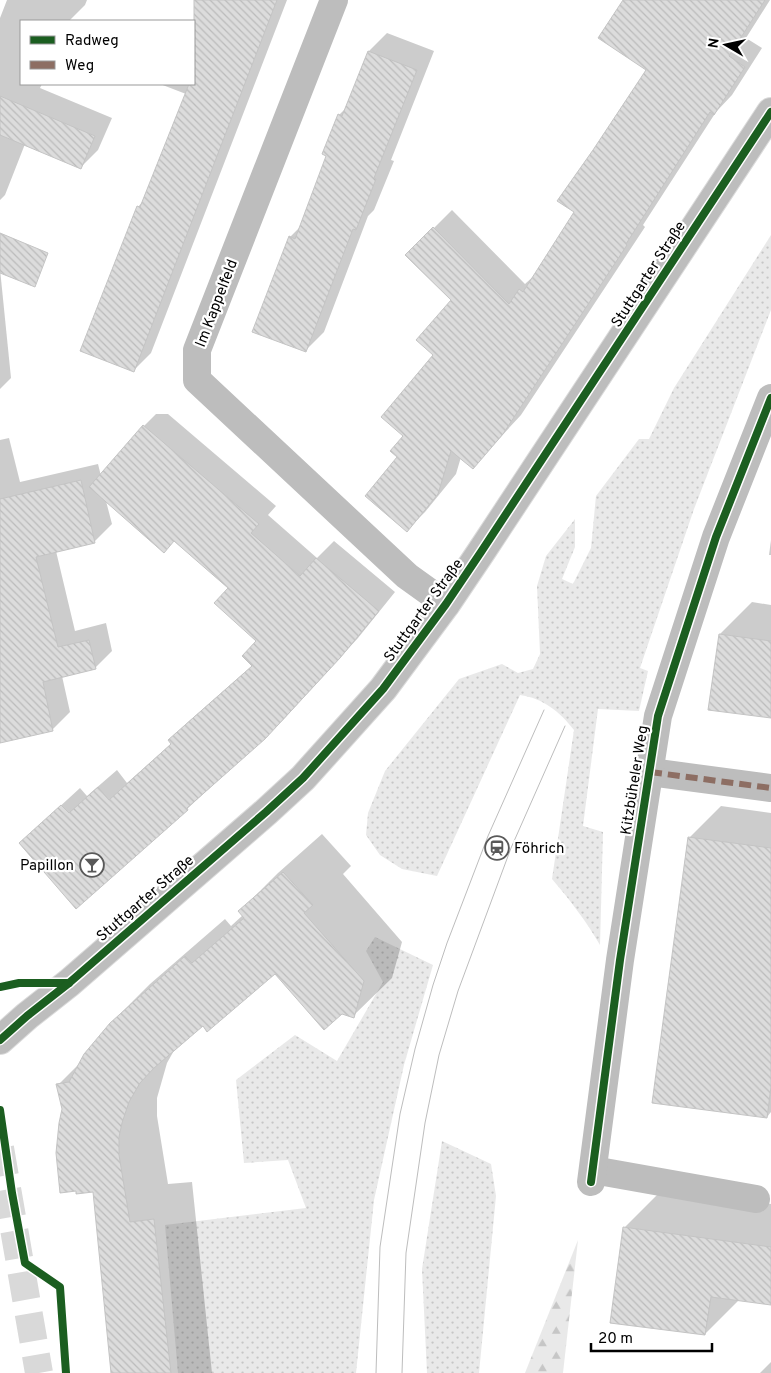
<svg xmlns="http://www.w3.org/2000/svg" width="771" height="1373" viewBox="0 0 771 1373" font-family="Overpass,sans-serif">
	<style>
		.grass { fill: url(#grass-dots) }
		.forest { fill: url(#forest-firs) }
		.shadow { fill: #0003 }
		.building { fill: url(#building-back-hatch); stroke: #c4c4c4 }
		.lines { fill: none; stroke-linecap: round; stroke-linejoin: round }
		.major-tunnel { stroke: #d9d9d9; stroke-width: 28; stroke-dasharray: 28 14; stroke-linecap: butt }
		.major-casing { stroke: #dbdbdb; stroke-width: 30 }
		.minor { stroke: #bdbdbd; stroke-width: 28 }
		.major { stroke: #bdbdbd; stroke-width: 28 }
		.tram { stroke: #bdbdbd; stroke-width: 1 }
		.quiet { stroke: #8d6e63; stroke-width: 6; stroke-dasharray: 12 6; stroke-linecap: butt }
		.cycleway-casing { stroke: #fff; stroke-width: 11 }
		.cycleway { stroke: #1b5e20; stroke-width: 8 }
		.labels { text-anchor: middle; stroke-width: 4.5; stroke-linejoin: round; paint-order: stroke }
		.street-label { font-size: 15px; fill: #000; stroke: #fff }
		.poi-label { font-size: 15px; fill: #000; stroke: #fff; text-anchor: start }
	</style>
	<defs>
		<pattern id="grass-dots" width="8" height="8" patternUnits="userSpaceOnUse" patternTransform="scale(1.25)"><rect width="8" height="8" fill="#e9e9e9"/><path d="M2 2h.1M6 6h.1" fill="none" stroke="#c6c6c6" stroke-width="1.8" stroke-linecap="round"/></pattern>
		<pattern id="forest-firs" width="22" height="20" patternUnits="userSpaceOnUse" patternTransform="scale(1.25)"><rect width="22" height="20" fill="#e9e9e9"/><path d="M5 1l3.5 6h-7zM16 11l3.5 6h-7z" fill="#c6c6c6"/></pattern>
		<pattern id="building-back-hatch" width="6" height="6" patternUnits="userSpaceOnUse" patternTransform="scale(1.25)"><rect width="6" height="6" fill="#dcdcdc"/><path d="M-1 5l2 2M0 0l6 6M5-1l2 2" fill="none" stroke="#bbb"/></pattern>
	</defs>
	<rect width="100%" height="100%" fill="#fff"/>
	<g class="grass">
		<path d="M771 235V310L694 509 640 668 648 671 639 711 598 709 583 826 603 832 600 945C586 921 570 900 552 879L574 730C560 712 543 698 520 695L437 876 402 869 380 855 366 835 368 813 385 771 459 679 502 664 518 673 533 669 540 654 537 586 546 556 575 519V547L562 579 573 584 591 548 596 496 639 439H649L674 388Z"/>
		<path d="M375 937 433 965 404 1065 374 1200 356 1373H178L165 1225 306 1208 288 1160 244 1163 236 1080 295 1035 337 1061 383 982 366 951Z"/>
		<path d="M442 1141 491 1164 496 1196 479 1373H427L422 1269Z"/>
	</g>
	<path class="forest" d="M578 1240 563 1373H525Z"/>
	<g class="shadow">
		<path d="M7 0H87L85 5 69 21H21V84H42L40 88 112 118 98 150 80 168 25 144 5 195 0 200V18Z"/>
		<path d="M207 0H287L151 353 134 370 138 207 144 200 186 94 160 84H194V35Z"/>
		<path d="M624 0H770L746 38 762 48 732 95 716 112 643 225 645 227 521 415 473 467 461 457 456 474 425 512 407 530 399 457 404 436 435 355 453 300 407 255 452 210 525 284 537 273 576 212 648 69Z"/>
		<path d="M387 33 434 51 391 160 394 161 374 210 368 216 324 332 306 350 290 237 301 226 328 155 339 115 347 107 369 51Z"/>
		<path d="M0 269 11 378 0 389Z"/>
		<path d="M156 414H168L276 506 268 515 317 558 334 541 395 592 358 638 283 720 187 809 20 843 80 788 87 796 117 770 127 783 172 743 170 740 187 723 253 665 258 641 230 588 174 540 106 501 112 524 95 541 56 551 75 631 106 623 112 651 95 668 62 676 70 712 53 729 0 741V440L9 438 20 482 98 464 101 476 138 432Z"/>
		<path d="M771 540V555H769Z"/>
		<path d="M752 602 771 605V717L720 634Z"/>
		<path d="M721 806 771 813V1112L767 1117 689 838Z"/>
		<path d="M322 834 351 866 343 874 402 942 392 978 353 1016 275 972 203 1024 176 1047 167 1063 157 1098V1116L168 1184 192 1182 212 1373H112L94 1191 63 1109 58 1085 82 1061 111 1023 150 984 225 919 231 926 243 915 240 911 278 873Z"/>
		<path d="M663 1189 771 1204V1304L739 1300 705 1334 625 1227Z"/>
		<path d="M771 1362V1373H760Z"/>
	</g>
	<g class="building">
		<path d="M194 0H277L134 372 80 351 137 206 140 207 189 84H194Z"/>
		<path d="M623 0H765L729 56 745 67 714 115 710 112 626 244 627 245 503 434 473 469 451 451 438 494 407 532 365 496 397 457 390 451 403 436 381 417 433 355 416 340 451 300 405 255 433 227 509 304 519 289 523 292 574 212 557 201 593 150 646 70 598 38Z"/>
		<path d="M368 51 417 70 374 178 376 179 356 230 353 229 306 352 252 332 289 236 295 239 326 156 322 154 338 114 342 116Z"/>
		<path d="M0 96 95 136 81 169 0 135Z"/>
		<path d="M0 233 48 253 35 287 0 273Z"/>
		<path d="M143 425 259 524 251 533 300 576 316 558 379 611 340 658 265 739 187 808 188 810 76 909 19 843 61 805 69 813 98 787 109 800 171 744 168 740 252 666 242 656 256 641 214 603 228 588 174 541 164 553 89 487Z"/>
		<path d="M81 480 95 543 36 557 58 647 89 640 96 669 43 682 53 731 0 743V499Z"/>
		<path d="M719 634 771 641V718L708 710Z"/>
		<path d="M688 837 771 848V1087L767 1118 652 1103Z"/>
		<path d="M283 872 313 905 304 913 364 981 354 1018 342 1014 324 1030 275 974 207 1032 203 1026 154 1068 140 1083 129 1102 122 1123 119 1137V1155L130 1222 154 1219 171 1373H111L93 1192 76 1194V1191L60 1193 56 1153 59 1123 62 1109 56 1084 69 1082 84 1054 110 1023 185 956 192 963 244 918 238 911Z"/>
		<path d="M623 1227 771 1247V1305L711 1297 705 1335 610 1323Z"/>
	</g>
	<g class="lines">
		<path class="major-tunnel" d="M0 1148 39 1373"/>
		<g class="major-casing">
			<path id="major" d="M0 1040 27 1016 69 983 266 812 303 778 383 689 446 604 481 552 771 112"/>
		</g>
		<g class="minor">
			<path d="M334 0 197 350V380L407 576 446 604"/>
			<path d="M650 772 771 788"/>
			<path d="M593 1170 756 1199"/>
			<path d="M591 1182 620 960 658 716 716 537 771 398"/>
		</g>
		<use href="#major" class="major"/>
		<g class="tram">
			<path d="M376 1373 380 1247 400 1114 415 1049 433 985 447 943 488 836 544 710"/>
			<path d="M402 1373 406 1253 425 1123 439 1055 458 991 511 848 565 726"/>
		</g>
		<path class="quiet" d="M650 772 771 788"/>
		<g class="cycleway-casing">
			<g id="cycleway">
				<path d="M0 987 19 983H69"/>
				<path d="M0 1040 27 1016 69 983 266 812 303 778 383 689 446 604 481 552 771 112"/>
				<path d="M0 1110 12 1193 25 1263 60 1287 66 1373"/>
				<path d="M591 1182 620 960 658 716 716 537 771 398"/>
			</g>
		</g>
		<use href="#cycleway" class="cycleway"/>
	</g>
	<defs>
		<g id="station-ring" transform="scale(1.25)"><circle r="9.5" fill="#fff" stroke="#595959" stroke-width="1.5"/><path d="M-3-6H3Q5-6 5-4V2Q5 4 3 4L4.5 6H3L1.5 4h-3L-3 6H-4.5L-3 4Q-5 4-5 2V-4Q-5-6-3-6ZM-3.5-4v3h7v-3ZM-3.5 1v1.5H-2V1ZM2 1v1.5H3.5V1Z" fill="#595959"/></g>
		<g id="bar-ring" transform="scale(1.25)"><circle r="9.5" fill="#fff" stroke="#595959" stroke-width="1.5"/><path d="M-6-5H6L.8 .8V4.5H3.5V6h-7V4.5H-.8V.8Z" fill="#595959"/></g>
	</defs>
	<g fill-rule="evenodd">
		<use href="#station-ring" x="497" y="848"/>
		<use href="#bar-ring" x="92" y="865"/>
	</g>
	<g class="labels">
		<g class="street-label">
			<text transform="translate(648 274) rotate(-57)" y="5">Stuttgarter Straße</text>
			<text transform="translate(216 303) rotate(-69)" y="5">Im Kappelfeld</text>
			<text transform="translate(423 610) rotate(-54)" y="5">Stuttgarter Straße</text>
			<text transform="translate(634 780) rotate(-81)" y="5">Kitzbüheler Weg</text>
			<text transform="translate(145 898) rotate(-41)" y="5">Stuttgarter Straße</text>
		</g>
		<g class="poi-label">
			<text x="514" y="853">Föhrich</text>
			<text x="74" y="870" text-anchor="end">Papillon</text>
		</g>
	</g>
	<rect x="20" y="20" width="175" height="65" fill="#ffffff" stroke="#999999"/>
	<rect x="30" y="36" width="25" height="8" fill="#1b5e20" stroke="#999999"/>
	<text x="65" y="45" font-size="15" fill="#000000">Radweg</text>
	<rect x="30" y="61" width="25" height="8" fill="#8d6e63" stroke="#999999"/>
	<text x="65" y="70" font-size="15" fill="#000000">Weg</text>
	<g transform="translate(726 45) rotate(279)" stroke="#ffffff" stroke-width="4" paint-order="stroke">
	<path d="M0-4L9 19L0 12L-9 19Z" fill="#000000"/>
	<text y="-8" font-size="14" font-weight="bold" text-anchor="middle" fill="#000000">N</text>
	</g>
	<path d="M591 1343v8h121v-8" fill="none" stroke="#000000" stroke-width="2.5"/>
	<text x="598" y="1343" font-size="15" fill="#000000" stroke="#ffffff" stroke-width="4" paint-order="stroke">20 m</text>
</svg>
